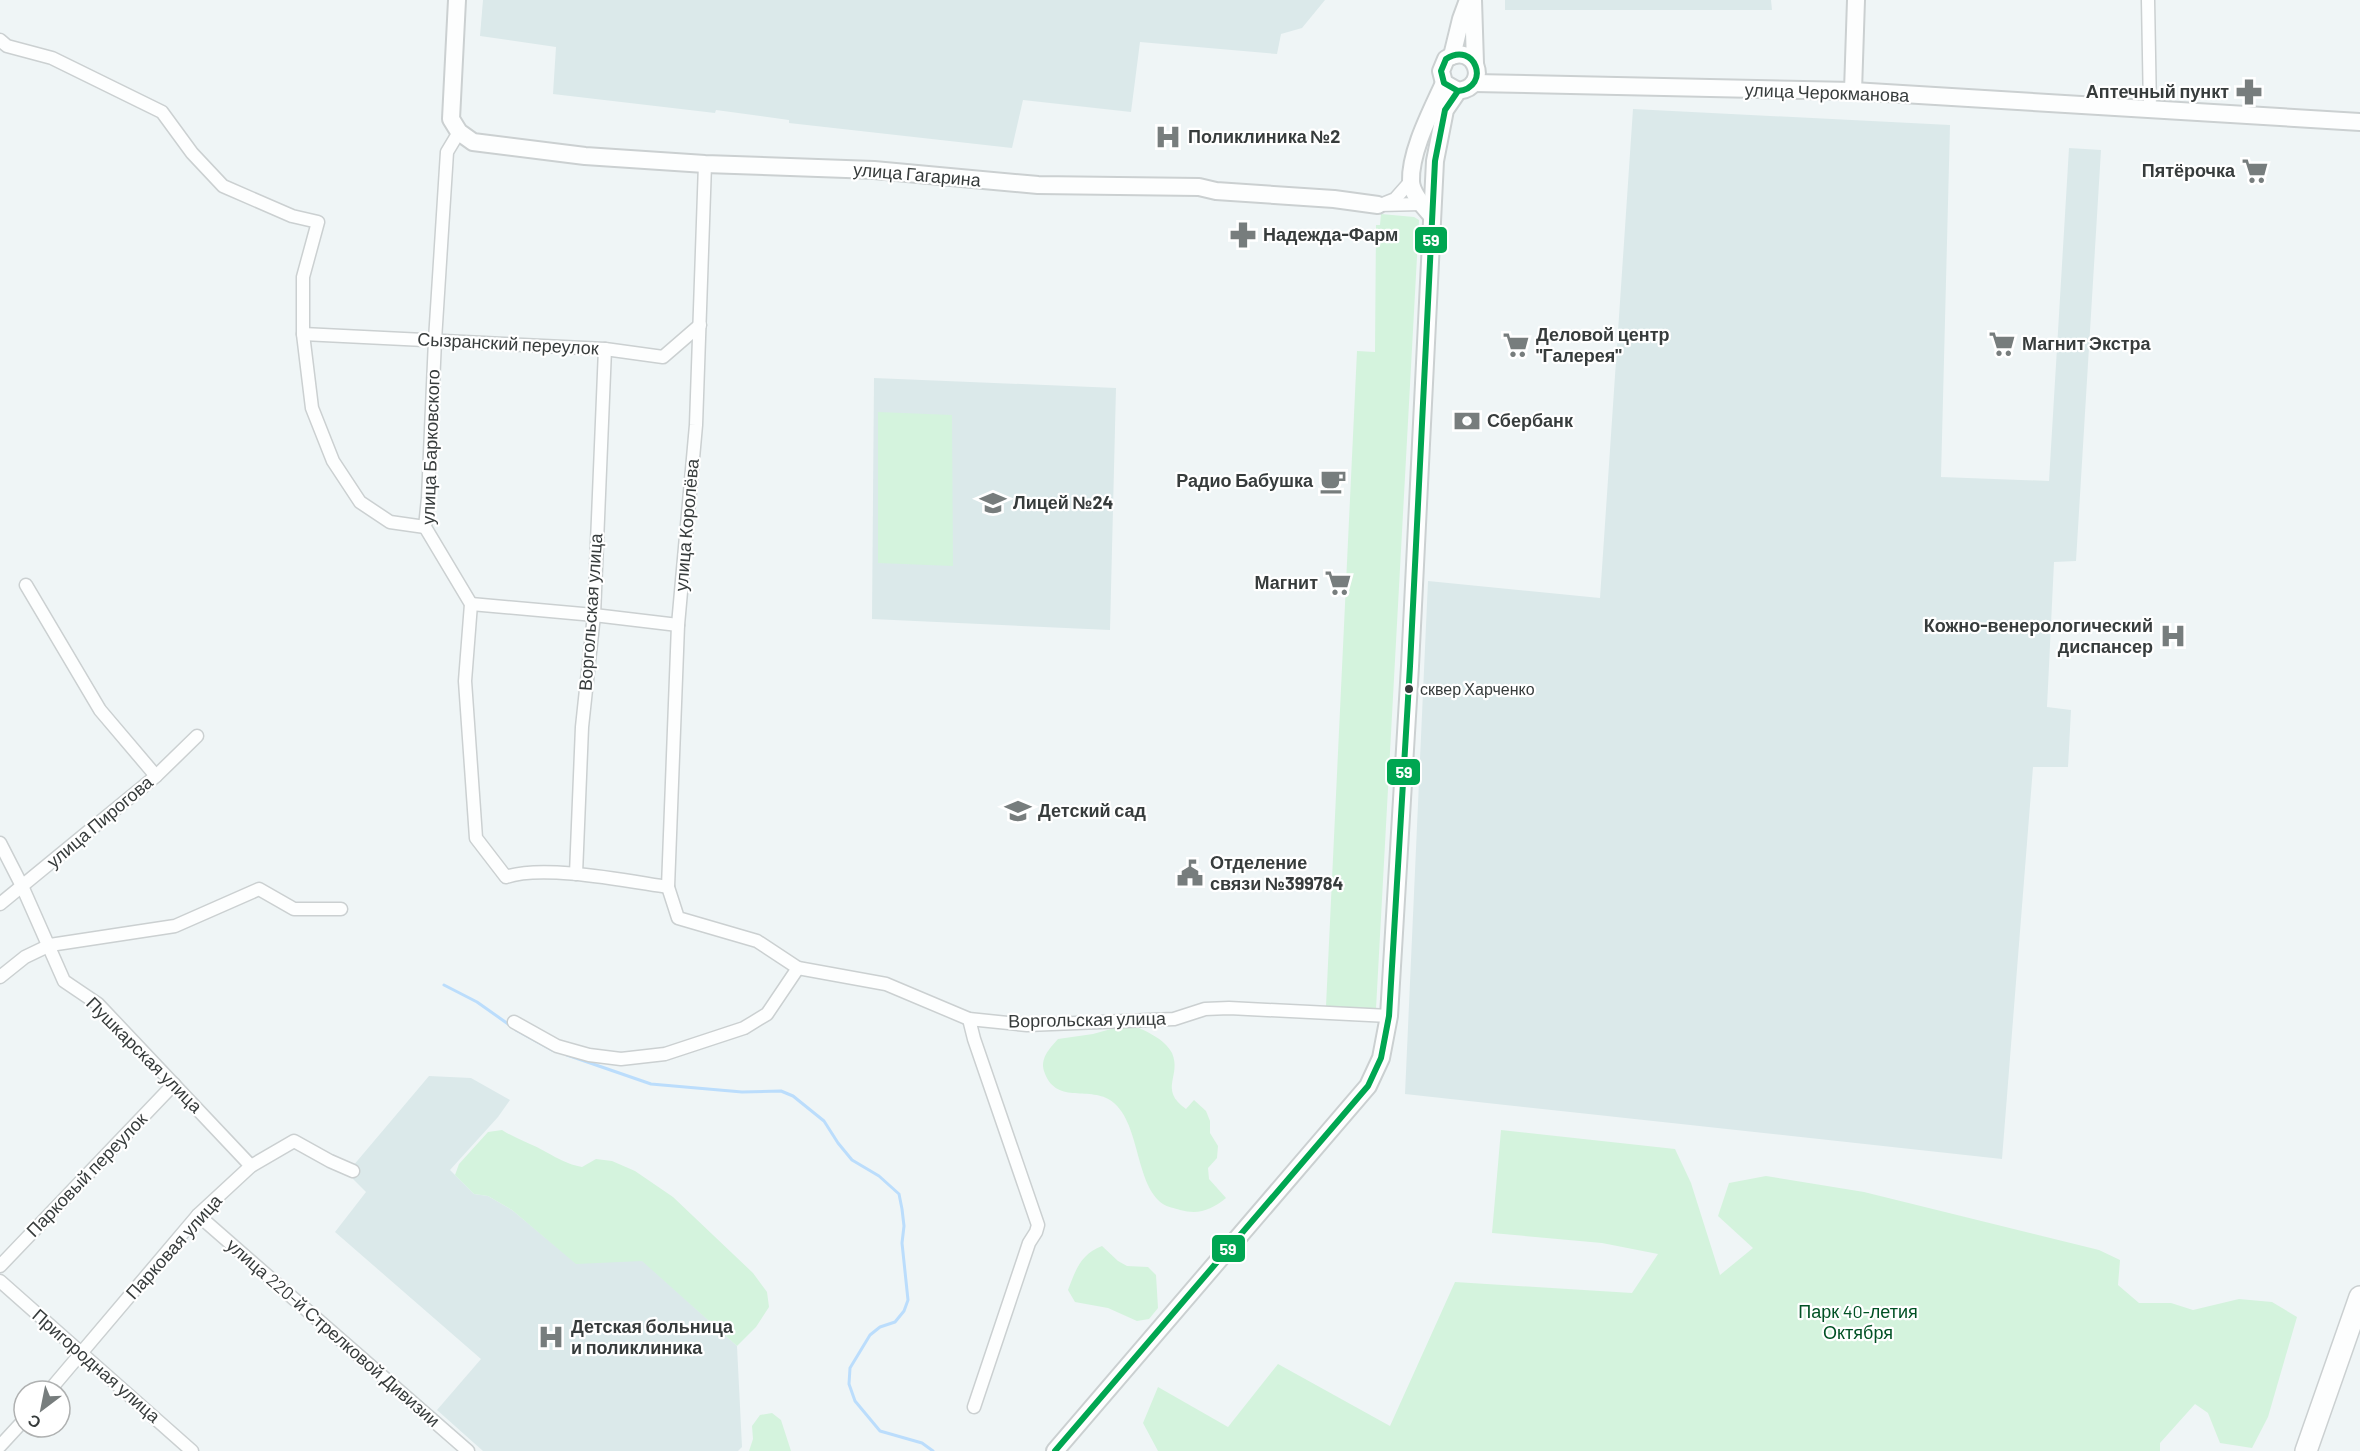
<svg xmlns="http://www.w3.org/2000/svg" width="2360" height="1451" viewBox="0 0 2360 1451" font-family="Barlow,sans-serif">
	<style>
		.built { fill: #dbe9ea }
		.green { fill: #d4f3dd }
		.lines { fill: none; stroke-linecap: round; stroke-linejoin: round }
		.stream { stroke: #bbddfc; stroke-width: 3 }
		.street-casing { stroke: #cbd0d1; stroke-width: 15 }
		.secondary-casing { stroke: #cbd0d1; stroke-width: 20 }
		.highway-casing { stroke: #cbd0d1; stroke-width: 24 }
		.street { stroke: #fdfefe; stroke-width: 12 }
		.secondary { stroke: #fdfefe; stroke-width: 16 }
		.highway { stroke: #fdfefe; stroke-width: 21 }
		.bus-1-casing { stroke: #fff; stroke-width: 10 }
		.bus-1 { stroke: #00a651; stroke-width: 6 }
		.bus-dot { fill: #373c3c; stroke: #fff; stroke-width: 2 }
		.labels { text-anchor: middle; stroke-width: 4.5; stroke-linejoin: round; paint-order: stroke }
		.bus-label { font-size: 16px; fill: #373c3c; stroke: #fff; text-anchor: start }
		.poi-label { font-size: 18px; font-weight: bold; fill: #373c3c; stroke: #fff; text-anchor: start }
		.street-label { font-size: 18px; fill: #373c3c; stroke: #fff }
		.park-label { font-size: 18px; fill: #005124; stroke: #fff }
		.line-badge { stroke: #fff; stroke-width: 2 }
		.badge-label { font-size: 16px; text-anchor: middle; font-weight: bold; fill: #fff }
	</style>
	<rect width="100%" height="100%" fill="#eff5f6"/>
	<g class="built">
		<path d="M483 0H1325L1302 28 1281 34 1277 54 1140 42 1131 112 1023 100 1012 148 789 123V120L716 110 715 113 553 94 556 47 480 36Z"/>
		<path d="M1505 0H1771L1772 10H1505Z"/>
		<path d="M1633 109 1950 125 1941 477 2049 481 2069 148 2101 150 2076 561 2054 562 2047 707 2071 710 2068 767H2033L2002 1159 1405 1094 1428 581 1600 598Z"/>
		<path d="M874 378 1116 388 1110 630 872 619Z"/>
		<path d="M429 1076 471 1078 510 1100 498 1117 450 1170 474 1194 488 1196 512 1210 576 1263 642 1260 737 1346 742 1447 738 1451H483L437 1410 481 1359 335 1232 366 1192 347 1173Z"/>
	</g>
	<g class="green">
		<path d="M1381 214 1414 217 1419 220 1376 1009 1326 1006 1357 351 1375 352 1376 225H1380Z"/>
		<path d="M878 412 952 415 953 566 878 563Z"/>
		<path d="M1129 1024C1144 1030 1164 1038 1172 1053 1182 1076 1158 1089 1186 1109L1194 1100 1206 1111 1210 1121V1133L1218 1146 1217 1158 1208 1168 1209 1179 1226 1198C1211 1210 1199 1215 1180 1210 1175 1208 1167 1207 1163 1204 1134 1184 1141 1120 1110 1100 1088 1086 1055 1105 1044 1071 1040 1058 1050 1048 1058 1039L1093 1034Z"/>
		<path d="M502 1130C516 1139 532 1144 546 1152 559 1159 567 1164 582 1167L596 1159 612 1161 635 1171 673 1197 753 1273 767 1292 769 1307 756 1327 737 1346 642 1261 576 1264 512 1210 488 1196 474 1194 455 1175 459 1164 488 1132Z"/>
		<path d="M1501 1130 1675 1149 1691 1183 1720 1275 1753 1248 1718 1216 1729 1183 1766 1176 1864 1192 2099 1250 2120 1260 2118 1285 2139 1303H2171L2193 1310 2239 1299 2272 1302 2297 1317 2268 1417 2252 1448 2220 1443 2208 1413 2195 1404 2160 1443V1451H1158L1143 1423 1158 1387 1228 1427 1278 1364 1390 1426 1455 1282 1632 1293 1658 1254 1602 1243 1492 1233Z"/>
		<path d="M1102 1246 1118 1261 1127 1266 1148 1267 1156 1275 1158 1308 1149 1319 1137 1321 1108 1308 1075 1302 1068 1290C1076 1269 1081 1254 1102 1246Z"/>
		<path d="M772 1413 781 1420 791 1451H749L753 1439 752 1426 760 1415Z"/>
	</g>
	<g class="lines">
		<g class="stream">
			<path d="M444 985 477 1002 511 1026"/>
			<path d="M516 1030 552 1050"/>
			<path d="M567 1055 651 1084 742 1092 781 1091 793 1096 824 1121 838 1143 852 1160 879 1176 899 1194 902 1209 904 1226 902 1243 908 1300 904 1311 895 1322 880 1327 870 1335 850 1368 849 1384 855 1401 880 1431 922 1443 933 1451"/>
		</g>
		<g class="street-casing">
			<g id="street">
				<path d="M2148 0 2150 110"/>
				<path d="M0 40 7 46 52 58 162 112 192 153 223 186 292 216 318 222 303 277V334L312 408 333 461 360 502 390 522 425 527"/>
				<path d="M459 132 447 152 435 340 428 498 425 527 471 604 465 681 476 838 506 877C543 864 627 881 668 887"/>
				<path d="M705 164 696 425 678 625 668 887 678 918 757 941 798 968 886 984 969 1019 1027 1025 1174 1019 1205 1009 1229 1008 1389 1016"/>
				<path d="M1385 203 1395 199 1410 182"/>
				<path d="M1378 205 1421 204"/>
				<path d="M303 334 605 349 663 357 700 325"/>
				<path d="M26 585 100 710 156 776"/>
				<path d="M471 604 594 615 678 625"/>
				<path d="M0 843 22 886 64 981 98 1004 251 1166"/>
				<path d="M576 874 582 727 594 615 605 349"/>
				<path d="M0 904 156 776 197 736"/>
				<path d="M0 977 25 957 50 945 175 926 259 889 294 909H341"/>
				<path d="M969 1019 974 1039 1038 1225 1036 1232 1029 1243 974 1407"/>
				<path d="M514 1022 557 1046 589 1055 621 1059 665 1054 744 1028 767 1014 798 968"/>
				<path d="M198 1215 468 1451"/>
				<path d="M0 1266 174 1084"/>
				<path d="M0 1281 192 1451"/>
				<path d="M49 1391 198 1215 251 1166 294 1141 330 1161 353 1171"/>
				<path d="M0 1446 24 1420"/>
			</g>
		</g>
		<g class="secondary-casing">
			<g id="secondary">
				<path d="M457 0 451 119 459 132 473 142 585 156 705 164 874 170 1038 185 1199 187 1216 191 1334 199 1378 205"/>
				<path d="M1473 0 1475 63"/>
				<path d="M1452 56 1461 19 1468 0"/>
				<path d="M1474 83 1853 91 2360 122"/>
				<path d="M1853 91 1856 0"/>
				<path d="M1432 216C1424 207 1411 193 1411 181 1410 151 1432 110 1444 83"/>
				<path d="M1055 1451 1368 1086 1381 1058 1389 1016 1410 666 1435 161 1445 110 1458 91C1492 87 1475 40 1446 59L1441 71 1444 83 1458 91"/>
			</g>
		</g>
		<g class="highway-casing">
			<path id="highway" d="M2306 1451 2360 1297"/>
		</g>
		<use href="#street" class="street"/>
		<use href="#secondary" class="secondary"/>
		<use href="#highway" class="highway"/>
		<g class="bus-1-casing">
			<path id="bus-1" d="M1055 1451 1368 1086 1381 1058 1389 1016 1410 666 1435 161 1445 110 1458 91C1492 87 1475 40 1446 59L1441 71 1444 83 1458 91"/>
		</g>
		<use href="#bus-1" class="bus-1"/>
	</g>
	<defs>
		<g id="pharmacy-bare" transform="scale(2.07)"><path d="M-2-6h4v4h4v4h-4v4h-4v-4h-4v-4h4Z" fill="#777d7d" stroke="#fff" stroke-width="2.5" paint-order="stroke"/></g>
		<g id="hospital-bare" transform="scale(2.07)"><path d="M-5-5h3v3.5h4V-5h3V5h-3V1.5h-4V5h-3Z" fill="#777d7d" stroke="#fff" stroke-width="2.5" paint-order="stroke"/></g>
		<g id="supermarket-bare" transform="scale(2.07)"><path d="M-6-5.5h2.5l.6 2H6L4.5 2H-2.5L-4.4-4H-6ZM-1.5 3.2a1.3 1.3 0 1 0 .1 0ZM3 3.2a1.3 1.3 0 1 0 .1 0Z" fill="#777d7d" stroke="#fff" stroke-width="2.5" paint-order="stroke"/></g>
		<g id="bank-bare" transform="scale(2.07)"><path d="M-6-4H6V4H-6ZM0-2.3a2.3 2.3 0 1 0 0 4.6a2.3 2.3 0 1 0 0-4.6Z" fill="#777d7d" stroke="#fff" stroke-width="2.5" paint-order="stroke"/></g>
		<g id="cafe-bare" transform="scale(2.07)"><path d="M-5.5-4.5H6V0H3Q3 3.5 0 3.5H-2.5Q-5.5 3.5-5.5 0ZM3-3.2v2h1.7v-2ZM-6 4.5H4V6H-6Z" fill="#777d7d" stroke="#fff" stroke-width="2.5" paint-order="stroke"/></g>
		<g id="school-bare" transform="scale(2.07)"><path d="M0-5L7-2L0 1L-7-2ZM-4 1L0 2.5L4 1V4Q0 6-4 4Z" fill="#777d7d" stroke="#fff" stroke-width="2.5" paint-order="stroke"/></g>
		<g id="civic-bare" transform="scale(2.07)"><path d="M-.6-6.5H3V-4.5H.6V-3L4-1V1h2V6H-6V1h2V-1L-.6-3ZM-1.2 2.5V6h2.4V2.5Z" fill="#777d7d" stroke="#fff" stroke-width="2.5" paint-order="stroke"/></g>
	</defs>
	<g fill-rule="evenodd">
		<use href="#pharmacy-bare" x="2249" y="92"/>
		<use href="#hospital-bare" x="1168" y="137"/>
		<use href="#supermarket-bare" x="2255" y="171"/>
		<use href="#pharmacy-bare" x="1243" y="235"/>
		<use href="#supermarket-bare" x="2002" y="344"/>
		<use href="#supermarket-bare" x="1516" y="345"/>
		<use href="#bank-bare" x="1467" y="421"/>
		<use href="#cafe-bare" x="1333" y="481"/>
		<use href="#school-bare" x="993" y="503"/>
		<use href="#supermarket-bare" x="1338" y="583"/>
		<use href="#hospital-bare" x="2173" y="636"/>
		<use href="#school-bare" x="1018" y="811"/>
		<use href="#civic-bare" x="1190" y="873"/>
		<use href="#hospital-bare" x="551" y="1337"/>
	</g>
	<circle class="bus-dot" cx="1409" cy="689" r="5"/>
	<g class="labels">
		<g class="bus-label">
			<text x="1420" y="695">сквер Харченко</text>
		</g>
		<g class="poi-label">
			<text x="2229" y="98" text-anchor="end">Аптечный пункт</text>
			<text x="1188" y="143">Поликлиника №2</text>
			<text x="2235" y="177" text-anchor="end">Пятёрочка</text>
			<text x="1263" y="241">Надежда-Фарм</text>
			<text x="1536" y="341">Деловой центр<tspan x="1536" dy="21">"Галерея"</tspan></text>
			<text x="2022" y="350">Магнит Экстра</text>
			<text x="1487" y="427">Сбербанк</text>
			<text x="1313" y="487" text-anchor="end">Радио Бабушка</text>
			<text x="1013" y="509">Лицей №24</text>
			<text x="1318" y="589" text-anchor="end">Магнит</text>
			<text x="2153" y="632" text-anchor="end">Кожно-венерологический<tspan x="2153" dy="21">диспансер</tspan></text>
			<text x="1038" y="817">Детский сад</text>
			<text x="1210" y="869">Отделение<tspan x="1210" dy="21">связи №399784</tspan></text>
			<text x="571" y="1333">Детская больница<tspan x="571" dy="21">и поликлиника</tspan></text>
		</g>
		<g class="street-label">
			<text transform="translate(1827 93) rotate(2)" y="6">улица Черокманова</text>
			<text transform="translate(917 175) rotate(5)" y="6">улица Гагарина</text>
			<text transform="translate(508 344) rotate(3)" y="6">Сызранский переулок</text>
			<text transform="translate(431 447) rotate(-88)" y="6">улица Барковского</text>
			<text transform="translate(687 525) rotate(-85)" y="6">улица Королёва</text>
			<text transform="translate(591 612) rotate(-86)" y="6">Воргольская улица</text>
			<text transform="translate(100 822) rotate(-40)" y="6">улица Пирогова</text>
			<text transform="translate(1087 1020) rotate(-1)" y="6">Воргольская улица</text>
			<text transform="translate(144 1055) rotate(45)" y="6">Пушкарская улица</text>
			<text transform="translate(87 1175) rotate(-46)" y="6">Парковый переулок</text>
			<text transform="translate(174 1247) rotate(-48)" y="6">Парковая улица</text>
			<text transform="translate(333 1333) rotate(41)" y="6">улица 220-й Стрелковой Дивизии</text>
			<text transform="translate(96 1366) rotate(41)" y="6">Пригородная улица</text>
		</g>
		<g class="park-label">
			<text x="1858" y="1318">Парк 40-летия<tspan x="1858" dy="21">Октября</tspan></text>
		</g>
	</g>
	<g class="line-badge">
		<rect x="1414" y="226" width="34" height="28" rx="6" fill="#00a651"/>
		<rect x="1386" y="758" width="35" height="28" rx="6" fill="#00a651"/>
		<rect x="1211" y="1234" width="35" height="29" rx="6" fill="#00a651"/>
	</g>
	<g class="badge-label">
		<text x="1431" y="246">59</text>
		<text x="1404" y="778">59</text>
		<text x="1228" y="1255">59</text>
	</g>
	<g transform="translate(42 1409) rotate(212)"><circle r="28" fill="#ffffff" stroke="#afb1b1" stroke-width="1.5"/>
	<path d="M0-4.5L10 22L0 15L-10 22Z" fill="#777d7d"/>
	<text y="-9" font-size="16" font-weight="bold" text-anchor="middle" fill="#373c3c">С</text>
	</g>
</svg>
